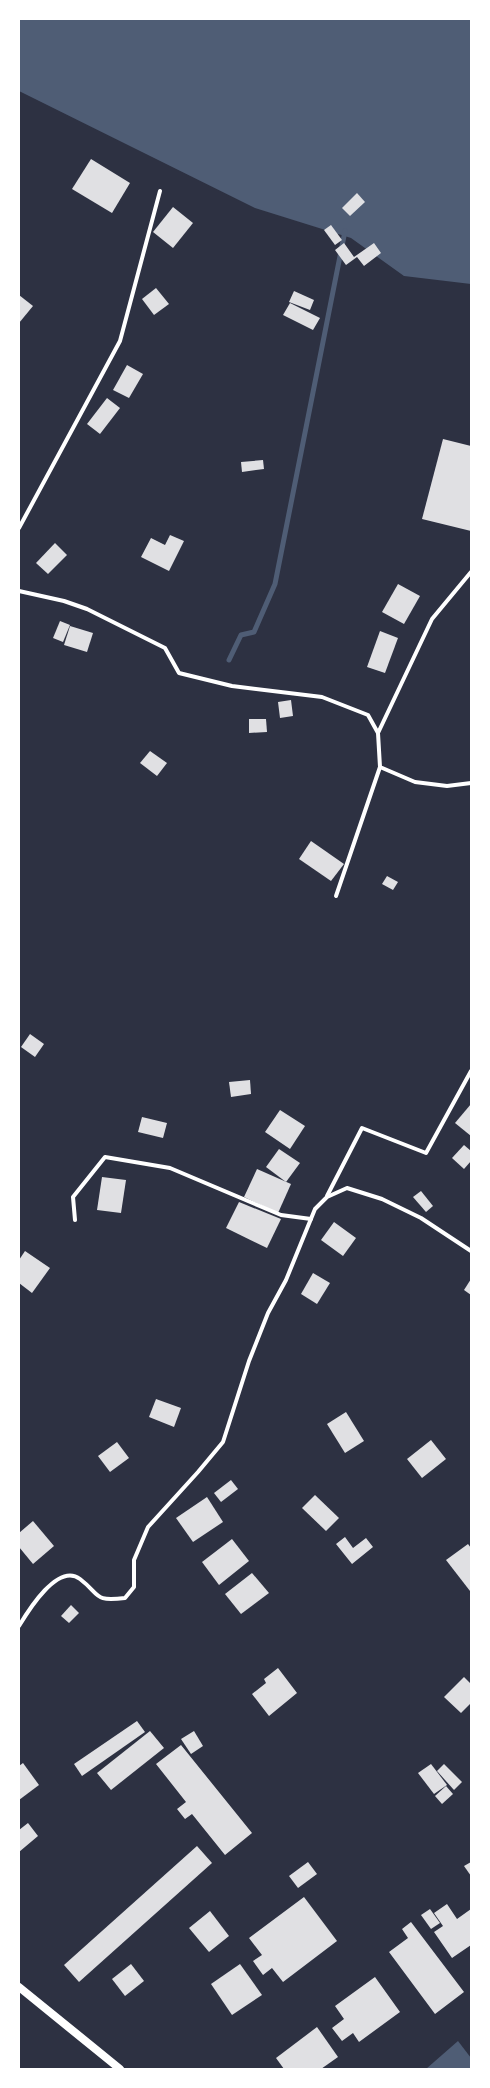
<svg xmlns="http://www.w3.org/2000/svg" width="490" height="2088" viewBox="0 0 490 2088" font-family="'Fira Sans Condensed',sans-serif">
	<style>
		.water { fill: #4f5d75 }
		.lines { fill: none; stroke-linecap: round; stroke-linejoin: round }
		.stream { stroke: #4f5d75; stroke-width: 5 }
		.building { fill: #e0e0e3 }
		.minor { stroke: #fff; stroke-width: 4 }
		.secondary { stroke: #fff; stroke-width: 8 }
	</style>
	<rect width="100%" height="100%" fill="#2d3142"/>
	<g class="water">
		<path d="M19 19H471V284L404 276 351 238 255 208 19 91Z"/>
		<path d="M458 2041 471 2058V2069H426Z"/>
	</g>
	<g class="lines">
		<path class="stream" d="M229 660 241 635 254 632 275 584 345 231"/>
	</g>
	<g class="building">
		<path d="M91 159 130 183 112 213 72 189Z"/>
		<path d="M357 193 365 202 350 216 342 208Z"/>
		<path d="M173 207 193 223 173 248 153 232Z"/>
		<path d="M331 225 342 240 335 245 324 230Z"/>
		<path d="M344 243 354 257 374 243 381 253 364 266 357 257 346 265 335 250Z"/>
		<path d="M156 288 169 304 154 315 142 299Z"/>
		<path d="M294 291 314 300 310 310 289 302Z"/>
		<path d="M19 295 33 306 19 323Z"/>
		<path d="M290 303 320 318 313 330 283 315Z"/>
		<path d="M127 365 143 374 129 398 113 390Z"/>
		<path d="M107 398 120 408 100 434 87 424Z"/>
		<path d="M443 439 471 446V531L422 519Z"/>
		<path d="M263 460 264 469 242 472 241 462Z"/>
		<path d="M170 535 184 541 169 571 141 557 151 538 165 545Z"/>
		<path d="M55 543 67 555 48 574 36 563Z"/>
		<path d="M398 584 420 596 404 624 382 612Z"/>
		<path d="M60 621 70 625 63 642 53 638Z"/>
		<path d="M70 626 93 633 87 652 64 645Z"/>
		<path d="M380 631 398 638 385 673 367 667Z"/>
		<path d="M291 700 293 716 280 718 278 702Z"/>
		<path d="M249 719H266L267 732 249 733Z"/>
		<path d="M150 751 167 763 157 776 140 763Z"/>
		<path d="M311 841 344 864 331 881 299 859Z"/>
		<path d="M387 876 398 882 393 890 382 884Z"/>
		<path d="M30 1034 44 1044 35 1057 21 1047Z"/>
		<path d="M250 1080 251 1094 231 1097 229 1082Z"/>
		<path d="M471 1104V1136L455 1123Z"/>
		<path d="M280 1110 305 1126 290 1149 265 1132Z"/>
		<path d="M142 1117 167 1123 163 1138 138 1132Z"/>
		<path d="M464 1145 471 1151V1161L464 1169 452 1158Z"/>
		<path d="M279 1149 300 1163 286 1182 266 1167Z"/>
		<path d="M257 1169 291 1184 278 1213 244 1197Z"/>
		<path d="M102 1177 126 1180 121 1213 97 1210Z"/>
		<path d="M421 1191 433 1206 426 1212 413 1197Z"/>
		<path d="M239 1202 281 1219 267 1248 226 1228Z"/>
		<path d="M334 1222 356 1238 343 1256 321 1240Z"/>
		<path d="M25 1251 50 1268 32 1293 19 1283V1260Z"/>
		<path d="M313 1273 330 1283 317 1304 301 1294Z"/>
		<path d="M471 1279V1295L464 1290Z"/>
		<path d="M156 1399 181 1408 174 1427 149 1417Z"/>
		<path d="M346 1412 364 1441 345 1453 327 1424Z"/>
		<path d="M431 1440 446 1459 422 1478 407 1459Z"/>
		<path d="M117 1442 129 1458 110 1472 98 1456Z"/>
		<path d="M231 1480 238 1489 221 1502 214 1493Z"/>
		<path d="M315 1495 339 1518 326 1531 302 1508Z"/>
		<path d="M207 1497 223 1522 193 1542 176 1518Z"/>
		<path d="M33 1521 54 1546 33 1564 19 1547V1533Z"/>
		<path d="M345 1537 353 1548 366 1538 373 1547 352 1564 336 1544Z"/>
		<path d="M232 1539 249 1561 219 1585 202 1562Z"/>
		<path d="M468 1544 471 1548 470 1591 446 1560Z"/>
		<path d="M252 1573 269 1593 241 1614 225 1594Z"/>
		<path d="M71 1605 79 1613 69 1623 61 1616Z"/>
		<path d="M278 1668 297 1693 269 1716 252 1694 266 1683 264 1679Z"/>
		<path d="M464 1677 471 1684V1703L461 1713 444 1697Z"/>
		<path d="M137 1721 145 1732 82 1776 74 1764Z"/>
		<path d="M150 1731 164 1748 111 1790 97 1773Z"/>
		<path d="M194 1731 203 1746 191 1754 181 1739Z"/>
		<path d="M181 1745 252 1833 225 1855 192 1814 185 1819 177 1809 186 1802 156 1764Z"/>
		<path d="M23 1763 39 1785 19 1800V1766Z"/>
		<path d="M431 1764 447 1785 434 1794 418 1773Z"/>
		<path d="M444 1764 462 1782 454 1790 437 1771Z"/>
		<path d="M446 1786 453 1794 442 1804 435 1796Z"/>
		<path d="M28 1823 38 1836 19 1852V1830Z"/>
		<path d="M197 1846 212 1863 79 1982 64 1965Z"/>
		<path d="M308 1862 317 1874 298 1888 289 1876Z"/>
		<path d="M471 1862V1876L464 1866Z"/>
		<path d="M304 1897 337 1941 283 1982 272 1968 263 1975 253 1961 262 1955 249 1938Z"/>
		<path d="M447 1904 457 1919 471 1909V1945L452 1958 434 1932 443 1926 434 1913Z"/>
		<path d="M430 1909 440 1923 431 1929 421 1915Z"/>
		<path d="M210 1911 229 1936 209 1952 189 1928Z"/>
		<path d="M411 1922 464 1992 435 2014 389 1952 408 1938 402 1929Z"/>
		<path d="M131 1964 144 1981 125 1996 112 1979Z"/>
		<path d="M240 1964 262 1995 232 2015 211 1984Z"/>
		<path d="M375 1977 400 2012 359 2042 353 2033 342 2041 332 2028 344 2019 335 2006Z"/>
		<path d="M317 2027 338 2057 321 2069H284L276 2058Z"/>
	</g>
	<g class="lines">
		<g class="minor">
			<path d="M19 528 120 341 160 191"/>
			<path d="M19 591 64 601 87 609 165 648 179 673 232 686 322 697 368 715 378 733 380 767 415 782 447 786 471 783"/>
			<path d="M378 733 432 619 471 572"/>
			<path d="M336 896 380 767"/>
			<path d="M327 1196 362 1128 426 1153 471 1071"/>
			<path d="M75 1220 73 1197 105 1157 170 1168 281 1215 311 1219"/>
			<path d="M19 1626C28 1611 58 1562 80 1579 101 1595 93 1602 125 1598L134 1587V1560L148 1527 198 1472 223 1442 249 1361 268 1313 286 1280 315 1209 327 1197 347 1188 382 1199 421 1218 471 1251"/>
		</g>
		<path class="secondary" d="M19 1987 120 2069"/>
	</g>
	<rect width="490" height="2088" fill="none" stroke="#ffffff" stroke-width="40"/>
</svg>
